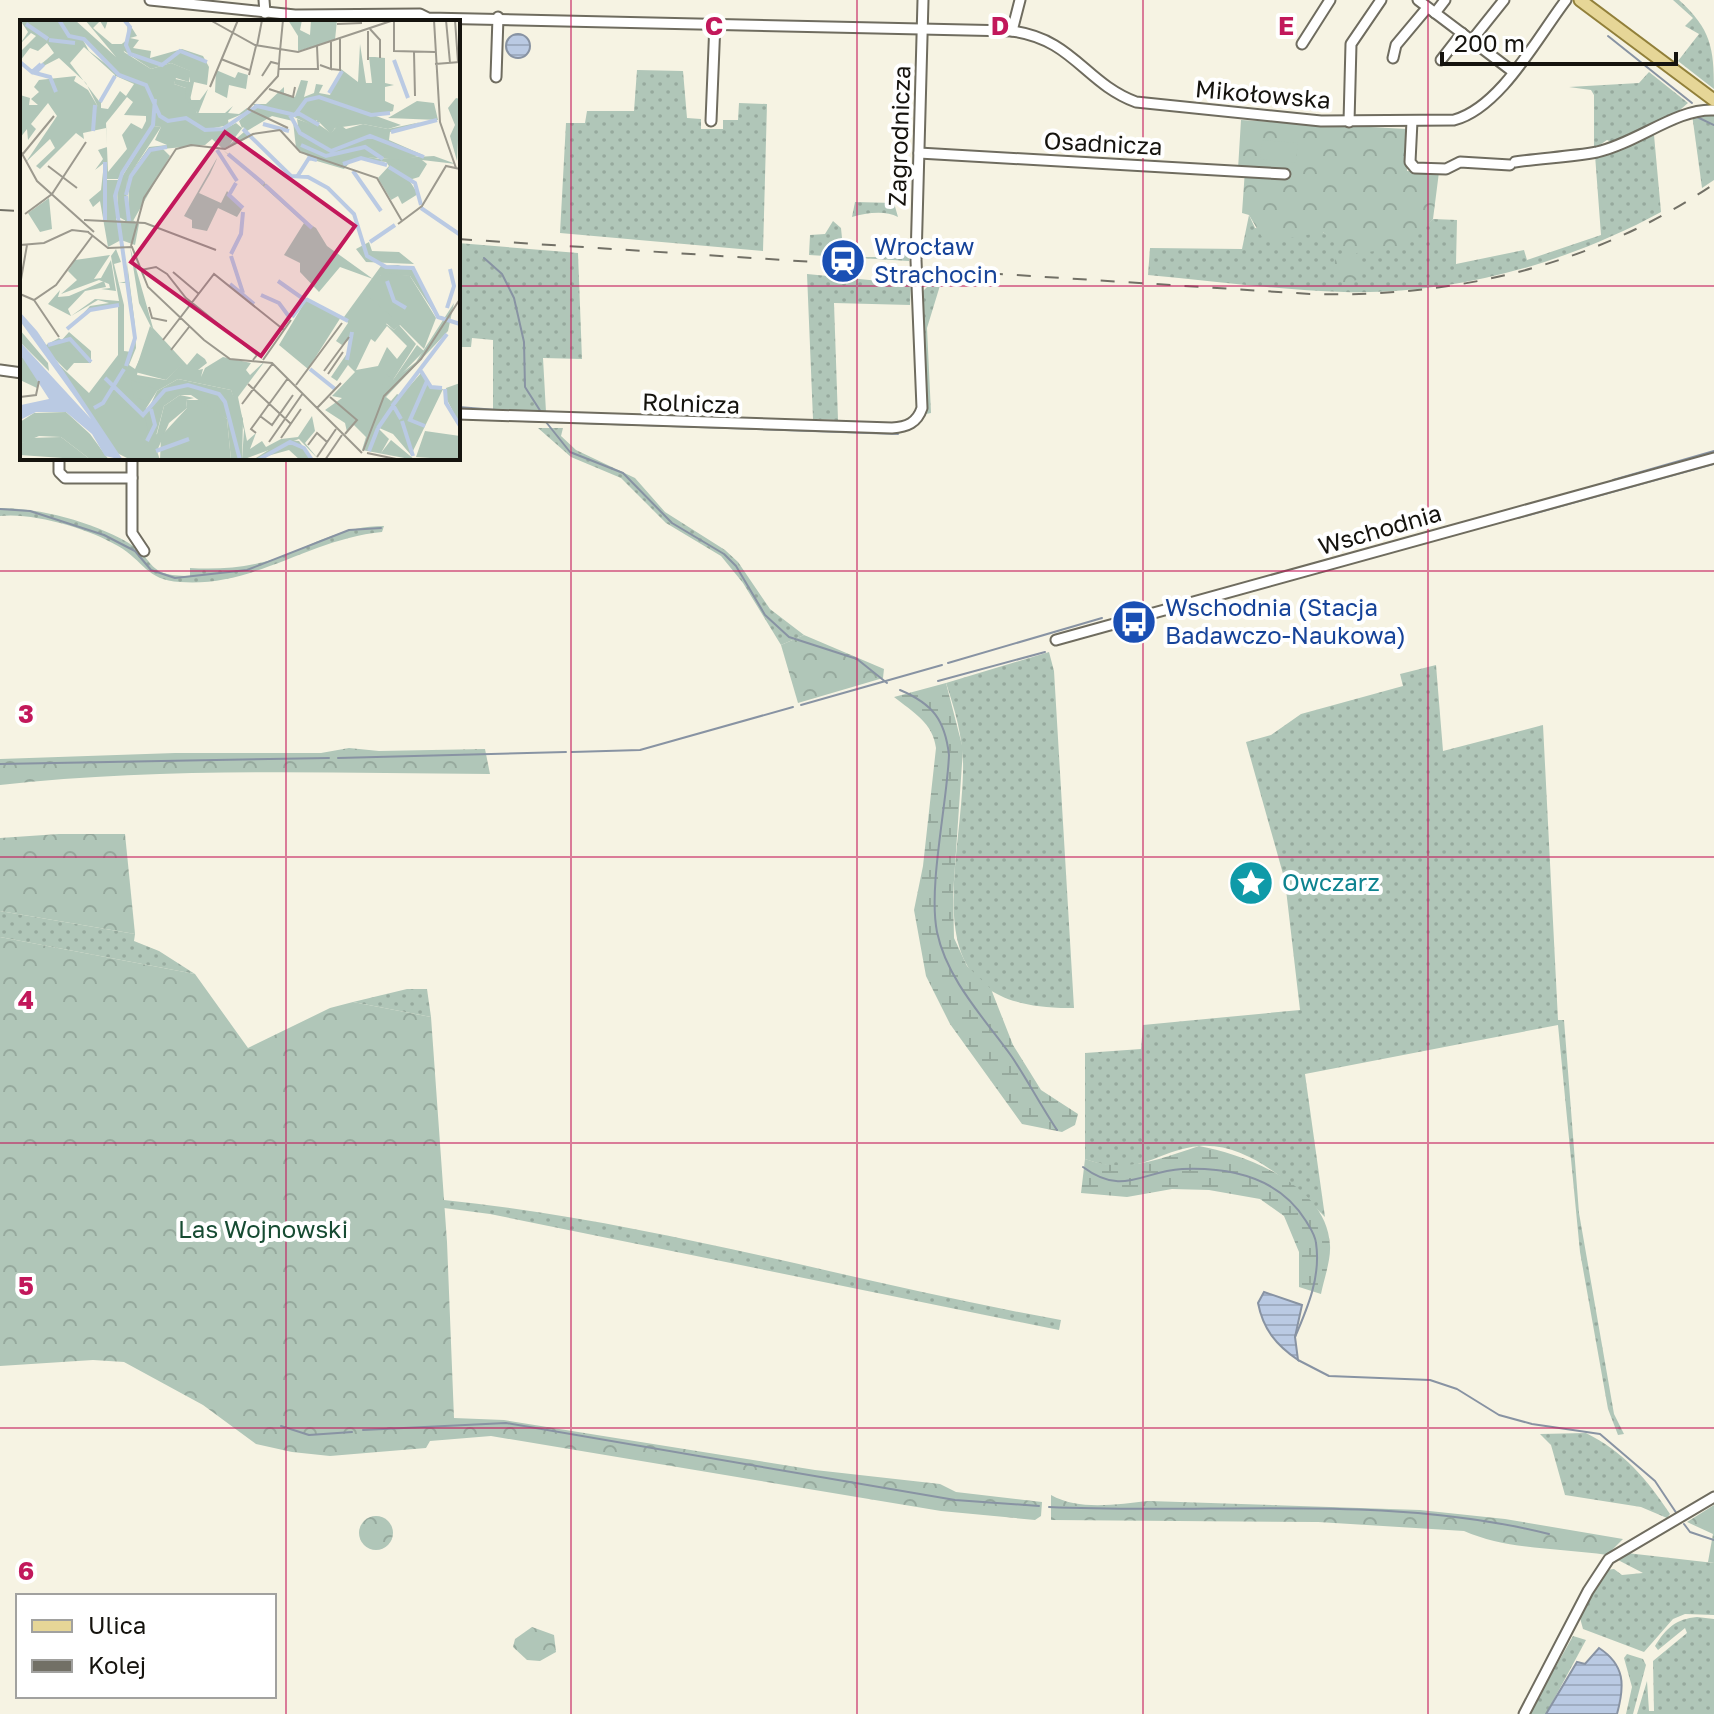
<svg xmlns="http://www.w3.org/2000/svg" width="1714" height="1714" viewBox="0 0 1714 1714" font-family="'Golos Text',sans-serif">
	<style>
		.grass { fill: url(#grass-dots) }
		.forest { fill: url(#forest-crowns) }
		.wetland { fill: url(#wetland-marsh) }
		.pitch { fill: #b0c6b8 }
		.water { fill: url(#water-rules); stroke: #8893a3; stroke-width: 2 }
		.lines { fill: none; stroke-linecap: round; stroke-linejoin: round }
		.stream { stroke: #8893a3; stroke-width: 2 }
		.minor-casing { stroke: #6f6c5f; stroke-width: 13 }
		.major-casing { stroke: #92803a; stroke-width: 15 }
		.minor { stroke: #fff; stroke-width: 9 }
		.major { stroke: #e6d697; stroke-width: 11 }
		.rail { stroke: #727066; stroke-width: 2; stroke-dasharray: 14 14; stroke-linecap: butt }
		.grid { fill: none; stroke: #c2185b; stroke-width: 2; stroke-opacity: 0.55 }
		.labels { text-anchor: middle; stroke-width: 8; stroke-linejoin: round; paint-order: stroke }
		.street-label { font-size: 24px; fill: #15130e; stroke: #fff }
		.transit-label { font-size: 24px; fill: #164399; stroke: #fff; text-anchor: start }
		.culture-label { font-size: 24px; fill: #0d838f; stroke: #fff; text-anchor: start }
		.park-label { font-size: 24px; fill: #174c33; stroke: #fff }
		.inset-river { fill: none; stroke: #bacae3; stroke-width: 4 }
		.inset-road { fill: none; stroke: #9c998e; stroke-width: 2 }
		.view { fill: #c2185b; fill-opacity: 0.15; stroke: #c2185b; stroke-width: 4 }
		.inset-edge { fill: none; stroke: #15130e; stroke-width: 4 }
		.grid-label { font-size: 26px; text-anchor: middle; font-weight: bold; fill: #c2185b; stroke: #fff; stroke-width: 8; stroke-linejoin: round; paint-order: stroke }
	</style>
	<defs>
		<pattern id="grass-dots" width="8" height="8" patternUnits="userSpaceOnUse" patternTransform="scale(2)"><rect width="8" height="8" fill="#b0c6b8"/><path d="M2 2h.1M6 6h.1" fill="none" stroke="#96a99d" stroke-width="1.8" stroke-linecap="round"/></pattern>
		<pattern id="forest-crowns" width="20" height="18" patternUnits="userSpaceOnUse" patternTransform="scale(2)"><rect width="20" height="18" fill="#b0c6b8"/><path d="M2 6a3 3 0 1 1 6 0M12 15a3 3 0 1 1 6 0" fill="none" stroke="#96a99d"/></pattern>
		<pattern id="wetland-marsh" width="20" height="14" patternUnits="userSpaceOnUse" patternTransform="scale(2)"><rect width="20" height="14" fill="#b0c6b8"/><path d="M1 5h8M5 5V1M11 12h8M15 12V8" fill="none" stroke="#96a99d"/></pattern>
		<pattern id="water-rules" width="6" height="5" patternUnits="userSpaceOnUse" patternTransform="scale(2)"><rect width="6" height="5" fill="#bacae3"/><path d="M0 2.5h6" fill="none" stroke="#9fadc2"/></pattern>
	</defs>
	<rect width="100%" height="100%" fill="#f6f3e3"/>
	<g class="grass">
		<path d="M1673 0H1679C1711 29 1714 48 1714 89L1678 61 1699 34 1685 26 1693 18Z"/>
		<path d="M637 70 683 71 687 118 701 119V129H723V120H738L739 103 767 104 763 251 560 233 566 123H585L587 111H634Z"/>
		<path d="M1649 72 1688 103 1674 115 1614 143 1607 140 1594 149V95L1591 90 1569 87 1639 83Z"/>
		<path d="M1710 113 1714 115V180L1702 188 1692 114Z"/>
		<path d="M1654 135 1661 212C1565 264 1454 295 1344 292 1279 290 1213 281 1148 275L1150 248 1242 249 1249 215 1255 228 1323 232 1355 253 1418 232 1433 219 1457 220 1456 264 1524 250 1527 260 1601 235 1595 155Z"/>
		<path d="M855 202 894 203 898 217C885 210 866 213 852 217Z"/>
		<path d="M833 221 841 228 842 238 836 241 840 250 847 248 844 253 849 256 852 250 861 257H890L895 252 902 256 903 247H909V261L809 255 810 235 825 234Z"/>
		<path d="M458 243 578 253 582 359 543 358 546 412 493 409V340L472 338 471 347H458Z"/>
		<path d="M807 274 911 284 910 305 834 303 838 420 813 419Z"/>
		<path d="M942 279 927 328 931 413 926 414 923 291 934 280Z"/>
		<path d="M538 428H563L561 436 576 450 635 478 665 512 725 550 738 562 770 609 804 635 781 645 743 583 721 556 666 523 621 478 571 457Z"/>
		<path d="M0 508C40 508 92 522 127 542 158 561 144 576 190 576V568C222 570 253 567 283 556 318 542 345 526 384 526L382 532C312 538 253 588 180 582 146 580 144 561 118 546 90 529 33 512 0 516Z"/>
		<path d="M1049 652 1054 671 1074 1008C910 1011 960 880 963 773 964 741 956 713 946 683Z"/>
		<path d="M1436 665 1443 751 1543 725 1558 1020H1564L1579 1213 1614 1414 1624 1434 1618 1435 1608 1409 1580 1252 1558 1025 1305 1074 1325 1217C1293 1185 1248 1142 1199 1146 1153 1151 1140 1179 1085 1159V1053L1141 1049 1143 1025 1300 1010 1285 881 1246 742 1271 735 1301 714 1403 686 1400 674Z"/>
		<path d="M0 911 135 934 134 941 159 951 195 974 0 937Z"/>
		<path d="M407 989H427L431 1017 353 1002Z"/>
		<path d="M444 1200C653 1221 855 1283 1061 1320L1059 1330 490 1214 444 1208Z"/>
		<path d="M1586 1433C1624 1452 1647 1479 1670 1514L1667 1518 1641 1507 1565 1495 1551 1445 1540 1434Z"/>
		<path d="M1627 1553 1714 1563V1615L1685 1614 1673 1619 1644 1652 1583 1629 1580 1618 1606 1570 1614 1569 1622 1575 1643 1573 1618 1560Z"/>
		<path d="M1697 1617 1714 1619V1714H1637L1647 1681 1649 1711H1654L1653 1661 1687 1633 1685 1628 1658 1650 1655 1646C1666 1628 1676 1619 1697 1617Z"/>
		<path d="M1573 1636 1586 1640 1546 1714H1529Z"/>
		<path d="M1627 1654 1643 1659 1646 1665 1633 1714H1626L1632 1687 1624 1658Z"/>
	</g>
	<g class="forest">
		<path d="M1241 120 1407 129V171L1439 172 1433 219 1411 241 1387 250 1356 253 1361 261V276L1352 283H1343L1334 274 1335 258 1346 251 1323 232 1279 240 1262 237 1249 215 1242 213 1245 170 1238 169Z"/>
		<path d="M804 635 884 669 883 678 798 703 781 645Z"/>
		<path d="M349 748 379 751 485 749 490 774C327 773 162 767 0 785V759L175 753H321Z"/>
		<path d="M59 834H125L135 934 0 911V838Z"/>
		<path d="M0 937 195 974 248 1048 330 1008 353 1002 431 1017 447 1242 454 1418 504 1420 815 1470 940 1484 956 1492 1042 1502 1041 1516 1035 1520 941 1511 491 1436 430 1441 426 1448 330 1456 292 1452 256 1444 203 1405 124 1362 93 1360 0 1366Z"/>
		<path d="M1051 1495C1079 1511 1118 1504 1149 1501L1420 1510 1505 1519 1623 1539 1607 1555C1560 1548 1507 1550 1464 1531L1318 1522 1051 1520Z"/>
		<path d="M1714 1505V1563L1708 1562 1713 1534 1687 1522Z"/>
		<circle cx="376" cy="1533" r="17"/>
		<path d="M532 1627 554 1635 556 1652 540 1661 527 1660 513 1647 515 1639Z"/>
	</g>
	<g class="wetland">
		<path d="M946 683 963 749 953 895 954 938 967 966 991 989 1013 1045 1041 1090 1078 1114 1075 1125 1062 1132 1022 1124 950 1024 926 976 914 910 923 866 936 748C933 723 913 712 894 697Z"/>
		<path d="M1199 1146C1248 1155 1327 1186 1330 1245 1331 1260 1324 1279 1321 1294L1299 1287V1252L1284 1216 1260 1199 1209 1190 1172 1189 1127 1197 1081 1193 1085 1159C1125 1174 1160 1159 1199 1146Z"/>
	</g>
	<path class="pitch" d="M1262 140 1298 143 1296 163 1260 159Z"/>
	<g class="water">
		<circle cx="518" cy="46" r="12"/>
		<path d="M1264 1292 1302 1305 1295 1337 1298 1360C1276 1345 1263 1329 1258 1303Z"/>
		<path d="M1599 1648C1625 1665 1625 1685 1617 1714H1546L1577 1662 1585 1664Z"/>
	</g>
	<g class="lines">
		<g class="stream">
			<path d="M1608 36 1692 103"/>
			<path d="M1695 116 1714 125"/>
			<path d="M484 258 502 274 514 298 524 342 525 387 541 412"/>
			<path d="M0 365 22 368"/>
			<path d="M0 375 22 378"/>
			<path d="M458 407 522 412"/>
			<path d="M467 419 898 434"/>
			<path d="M546 422 570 452 623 473 672 523 724 554 736 566 765 615 789 637 857 659 887 683"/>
			<path d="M864 423H879"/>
			<path d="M1613 480 1714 451"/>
			<path d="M0 509 30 511 104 535 135 551 151 570 175 578 247 570 349 530 381 528"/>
			<path d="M1518 518 1714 464"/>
			<path d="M948 663 1102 618"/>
			<path d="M938 681 1045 652"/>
			<path d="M900 690C933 704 945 720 949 755 947 804 928 887 937 932 947 980 985 1019 1012 1057 1028 1081 1041 1106 1057 1130"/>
			<path d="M801 705 942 665"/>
			<path d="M572 752 640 750 793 707"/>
			<path d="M338 758 566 752"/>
			<path d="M0 764 329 758"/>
			<path d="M1083 1167C1123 1197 1142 1171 1182 1169 1230 1167 1279 1177 1306 1221 1310 1228 1315 1234 1316 1243 1321 1276 1308 1307 1295 1337"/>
			<path d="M1298 1360 1329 1376 1430 1380 1457 1389 1499 1415 1532 1424 1600 1434 1655 1481 1677 1514"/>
			<path d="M281 1426 309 1435 352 1432"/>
			<path d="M363 1430 506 1423 955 1500 1039 1506"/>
			<path d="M1049 1507C1215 1515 1386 1493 1549 1534"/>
			<path d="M1684 1524 1690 1532 1714 1540"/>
		</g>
		<g class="minor-casing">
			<g id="minor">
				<path d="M150 0 295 15 420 14 428 18 1012 31C1073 39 1085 83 1136 102L1321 121 1454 120C1500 108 1537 38 1566 0"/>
				<path d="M264 0 265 13"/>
				<path d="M1418 0 1512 71"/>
				<path d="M1435 13 1445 0"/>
				<path d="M1012 31 1020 0"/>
				<path d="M1472 40 1504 0"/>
				<path d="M1302 44 1330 0"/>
				<path d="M1393 58 1396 45 1427 8"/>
				<path d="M1441 60 1462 33"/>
				<path d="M496 77 498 17"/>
				<path d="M711 121 715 22"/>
				<path d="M1412 121 1410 162 1415 168 1446 169 1460 162 1510 165"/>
				<path d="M1349 122 1351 44 1381 0"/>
				<path d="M919 153 1285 174"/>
				<path d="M1515 162C1542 158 1570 157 1597 152 1637 143 1677 108 1714 110"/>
				<path d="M0 370 22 373"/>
				<path d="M458 414 892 428C907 427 917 423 922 408L916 260 923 0"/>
				<path d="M59 458V472L65 478H132"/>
				<path d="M132 458V533L144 551"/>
				<path d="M1056 640 1714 458"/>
				<path d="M1524 1714 1588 1591 1609 1559 1714 1497"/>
			</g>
		</g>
		<g class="major-casing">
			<path id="major" d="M1580 0 1714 100"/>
		</g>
		<use href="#minor" class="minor"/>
		<use href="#major" class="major"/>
		<g class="rail">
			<path d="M0 210 22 211"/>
			<path d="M458 239 1310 294C1455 298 1593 266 1714 184"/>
		</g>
	</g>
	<path class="grid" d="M286 0V22M571 0V1714M857 0V1714M1143 0V1714M1428 0V1714M0 286H22M458 286H1714M286 458V1714M0 571H1714M0 857H1714M0 1143H1714M0 1428H1714"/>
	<defs>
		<g id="station-disc" transform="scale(2.3)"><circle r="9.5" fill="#1a4fb4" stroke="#fff"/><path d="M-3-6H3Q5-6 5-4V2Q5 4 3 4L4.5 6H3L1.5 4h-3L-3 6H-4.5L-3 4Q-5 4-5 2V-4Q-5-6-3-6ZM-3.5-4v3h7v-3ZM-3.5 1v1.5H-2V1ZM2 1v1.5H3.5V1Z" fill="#fff"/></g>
		<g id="bus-disc" transform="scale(2.3)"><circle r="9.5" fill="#1a4fb4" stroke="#fff"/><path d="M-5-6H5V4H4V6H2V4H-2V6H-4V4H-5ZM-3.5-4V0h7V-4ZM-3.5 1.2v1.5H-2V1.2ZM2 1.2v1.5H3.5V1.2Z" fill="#fff"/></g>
		<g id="sight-disc" transform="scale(2.3)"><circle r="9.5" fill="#0f9aa8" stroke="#fff"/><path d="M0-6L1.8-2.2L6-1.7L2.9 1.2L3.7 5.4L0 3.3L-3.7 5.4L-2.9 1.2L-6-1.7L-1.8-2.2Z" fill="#fff"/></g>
	</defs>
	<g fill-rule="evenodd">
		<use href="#station-disc" x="843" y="261"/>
		<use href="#bus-disc" x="1134" y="622"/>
		<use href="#sight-disc" x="1251" y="883"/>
	</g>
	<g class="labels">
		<g class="street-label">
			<text transform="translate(1263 95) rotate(5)" y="8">Mikołowska</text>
			<text transform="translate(900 136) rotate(-88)" y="8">Zagrodnicza</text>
			<text transform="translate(1103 144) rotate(3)" y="8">Osadnicza</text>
			<text transform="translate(691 404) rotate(2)" y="8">Rolnicza</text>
			<text transform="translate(1380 530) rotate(-16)" y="8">Wschodnia</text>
		</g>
		<g class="transit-label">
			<text x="874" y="255">Wrocław<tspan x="874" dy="28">Strachocin</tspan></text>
			<text x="1165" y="616">Wschodnia (Stacja<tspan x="1165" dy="28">Badawczo-Naukowa)</tspan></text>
		</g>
		<g class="culture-label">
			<text x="1282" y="891">Owczarz</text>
		</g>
		<g class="park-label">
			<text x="263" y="1238">Las Wojnowski</text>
		</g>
	</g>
	<g transform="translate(20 20)">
		<rect width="440" height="440" fill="#f6f3e3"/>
		<path d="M0 0H38L49 17 63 20 69 31 103 57 64 18 50 15 40 0H55L96 37 65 0H88L85 9 80 1 73 8 92 24H103L104 32 131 49 151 43 171 51 169 62 156 58 154 64 166 68 177 93H205L213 86 208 93 219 94 227 88V92L208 100 209 105 184 110 186 111 203 110 216 103 222 108 219 101 235 87 233 84H246L264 67V73L275 77 281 60 288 61 284 77 294 73 296 64 303 65 299 73 310 75 321 49 338 62 340 24 346 63H352L349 37H355L365 38V63L374 65 365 67V81L374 85 373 91 356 96 381 105 368 109 343 104 315 108 311 114 297 100 291 105 270 95 282 114 281 126 360 139 414 136 436 144 402 140 407 144 399 157 389 160 398 174 382 184 378 176 371 180 358 158 369 146 366 142 333 139 324 149 290 139 276 155 289 137 276 128 273 101 252 96 227 111 223 107 210 124 224 112 229 116 203 129 192 119 185 125 131 130 106 172 108 197 119 204 115 225 101 220 88 227 80 181 73 187 69 180 81 170 84 143 75 150 83 139 78 130 87 127 86 108 63 113 64 119 56 113 20 149 16 146 35 128 30 119 6 142 37 96 28 83 11 104 16 109 8 120 7 109 0 118V75L10 78 9 85H18L11 79 19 72 14 67 19 60 56 56 54 61 68 70 78 87 66 63 39 38 12 52 34 33 27 23 18 31 10 28 0 41V32L16 16 11 13 0 24 8 12ZM64 27 95 55 79 81 50 43ZM96 56 114 64 106 76 100 71 88 89 81 88V77ZM107 77 113 82 104 95 126 96V101L122 109 111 103 102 115 107 129 88 152 86 103ZM132 106 141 107 135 120 147 125 129 127 107 158 105 201 87 199V159H98ZM436 78 440 79 437 141 430 116 435 105 428 88ZM197 138 196 141 190 154 179 173 201 183 207 171 222 189 217 197 198 188 187 211 172 208V200L164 196ZM29 178 32 209 20 212 8 193ZM110 227 133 308 167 345 177 333 185 339 187 343 178 350 183 349 181 357 185 348 203 337 231 343 226 350 230 355 245 341 218 377 227 421 236 413 230 429 242 421 246 427 261 419 278 417 292 396 295 411 285 423 299 440 279 419 222 440 224 410 211 370 158 359 137 371 125 390 130 416 137 414 144 386 160 375 174 378 166 380 167 388 149 403 137 431 140 440H111L97 433 32 338 69 373 98 335V286L71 290 54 304 70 286 89 283 78 280 51 296 75 279 99 281 91 236 96 229 101 242 94 244 104 285V331L112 332 114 320 108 263H99L108 261 107 242 115 305 116 328 109 345 115 349 120 338 117 355 146 360 162 344 135 315 119 283ZM90 235 74 259 81 258 91 240 96 271 81 269 90 268 89 264 79 260 41 274 57 260 48 251 55 240ZM378 245 395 251 417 297 390 256 360 255 373 298 366 304 374 310 379 305 396 324 373 360 396 342 434 283 428 311 366 377 371 381 377 374 381 376 401 353 411 367 423 369 391 435 373 414 357 407 369 419 361 433 371 420 395 440 342 430 346 417 333 404 327 412 325 403 305 390 322 378 312 376 335 352 328 345 317 361 311 357 328 332 330 319 322 325 316 321 328 303 324 297 361 246ZM367 306 387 326 377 339 367 327 358 346 336 350 351 319 355 322ZM286 280 321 297 288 349 259 325ZM0 310 28 343 29 351 0 322ZM49 312 71 331V343L40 322ZM0 334 19 358 17 368 0 360ZM440 363V405L426 378V368ZM405 411 440 416V440L396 437ZM41 417 71 440 0 435V424L11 418Z" fill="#b0c6b8" fill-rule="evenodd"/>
		<path d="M107 0 117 16 110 18 119 20 113 28 131 31 130 38 162 29 183 36 189 47 187 65 174 62 170 80H180L188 69 178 94 165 77 166 68 154 64 155 59 170 62V51L151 43 131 49 98 27 108 19ZM268 0H282L280 10 290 15 291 0H317L315 20 278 31V16ZM196 50 215 58 218 52 228 55 226 69 209 65 207 78 195 72ZM397 81 414 83 418 100 368 98ZM301 98 298 104 311 113 319 104 326 109 343 104 368 109 401 102 370 112 369 120 403 135 383 140 328 136 319 143 287 132 281 126 277 99 291 104ZM203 130 246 164 283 200 296 208 307 226 353 259 320 247 299 272 280 252V243L264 235 284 203ZM349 222 352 231 379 232 394 244 346 242 336 229ZM84 261 86 267 65 271 48 289 51 296 28 284 40 270 38 277 49 276ZM130 306 163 344 146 360 115 352ZM17 311 26 325 39 318 71 343H54L47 351 32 336ZM397 325 404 331 361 375 365 353 373 360ZM166 380H185L207 399 211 440H140L141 416 167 388ZM46 392 70 414 89 440H71L41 417 19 416 0 424V402L14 393Z" fill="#b0c6b8"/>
		<path d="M133 106 141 107 107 159 106 201 97 196 98 162 96 200H87L86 160H100ZM158 359 211 370 223 399 222 440H211L207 399 171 375H160L144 386 136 416H129L123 387 128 390 137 371ZM111 360 136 369 135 371 127 380 114 378ZM264 420 279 421 293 440H280L269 430 233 440Z" fill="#b0c6b8"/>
		<path d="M140 126 150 136 113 201 108 197 109 163 131 130ZM367 253 390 256 416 298 404 329 380 305 374 310 366 303 372 297 347 275 361 254Z" fill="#b0c6b8"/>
		<path d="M0 292 17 311 103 440 85 436 72 414 46 392H16L0 400 1 385 29 379 0 334V322L71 399 0 301Z" fill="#bacae3"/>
		<path class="inset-river" d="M39 0 49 16 64 19 99 55 126 65 140 96 148 101 166 98 185 110 203 109 237 86 275 95 286 80 299 77 351 95 370 93M105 1 110 7 106 25 110 34 142 45 160 31 187 42M6 4 28 19M29 20 55 23M374 40 388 78M0 42 12 52 21 44M24 44 15 53 30 57 36 72M309 73 322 51M80 82 95 56M278 93 299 105M270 95 280 113 311 131 350 116 404 137M243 104 269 111M223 109 271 156 288 157 308 168 334 194 347 236 366 247 393 248 418 297 440 304M73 111 75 85M371 112 417 100M281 125 306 136 345 127 363 139M197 130 217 161M208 134 244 164M323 144 341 138 367 145M369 147 395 163 401 185M333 151 361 191M277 157 289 138 297 140M216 163 209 175 223 188M245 165 292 208M106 175 111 156 130 130 147 127M106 176 109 201M401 188 439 214M85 200V142M350 222 375 205M211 234 221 214 223 192M211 236 223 273M258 261 285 280 272 297M367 261 374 281 386 288M210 264 234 284M241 275 259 283 270 298M286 279 328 301M427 288 434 266 430 249M47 309 70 290 99 285M28 325 50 319 71 342M327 340 332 312M106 346 115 318 95 176 102 153 133 105 135 79M290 349 315 369M401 351 411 367 422 368M85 358 123 395 145 370 168 365 199 374 205 382 220 440M425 369 426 383 440 406M74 388 83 383 104 349M381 399 373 385 427 314M382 401 393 436M405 406 390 400 407 361M358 408 373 386M127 421 135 405 131 389M136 431 169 419M349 431 358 408M238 440 270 422 284 428 292 440"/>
		<path class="inset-road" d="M190 0 235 25 278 32 374 0V31L415 32M414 0 420 102 436 148M426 0 430 43M435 0 438 42M317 4 342 3M350 9 360 20V38M348 11V40M237 26 242 0M260 31 258 56 228 89 268 108M260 31 263 0M394 32 395 76M201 39 229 50M415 44 440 42M300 45 311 49V22M258 49H298L297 26M311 49 320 50V19M229 55 236 26M242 56 251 42 259 44M190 67 218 0M249 69 273 77 275 67M260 110 280 132 357 158 382 201M0 130 17 161 74 212M2 135 34 96M28 146 57 168M5 194 32 174 66 122M64 200 125 203 196 230M378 204 402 186 426 146 440 149M68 212 88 228 112 227 128 267 184 320 210 339 252 343 342 433M0 225 24 223 52 210 69 212M111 226 124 178 156 129 171 125 205 129 233 114 260 110M121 250 136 247 147 254 166 278 237 335 233 340M153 252 179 274M0 265 7 225M0 274 14 280 36 265 73 215M14 280 39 317M129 287 132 298 147 301M143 320 194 254 264 310M151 330 169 307M243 340 271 300M304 351 329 317M308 354 323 332M228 364 271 404M276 365 322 303M0 377 16 375 19 361M310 377 337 400 325 414M222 384 253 343M297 388 321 363M240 396 252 405 273 375M236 413 231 409 268 358M261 418 281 389M249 422 283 373M288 425 297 413 307 422M343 431 364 376 401 339 440 279M347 433 381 440M297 437 316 409M305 440 322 415"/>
		<path class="view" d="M205 112 335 206 241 336 111 242Z"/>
		<rect width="440" height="440" class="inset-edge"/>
	</g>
	<g class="grid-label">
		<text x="714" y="35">C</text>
		<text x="1000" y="35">D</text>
		<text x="1286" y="35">E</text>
		<text x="26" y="723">3</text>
		<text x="26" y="1009">4</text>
		<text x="26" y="1295">5</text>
		<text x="26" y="1580">6</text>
	</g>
	<rect x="16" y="1594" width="260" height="104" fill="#ffffff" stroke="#a1a19f" stroke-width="2"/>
	<rect x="32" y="1620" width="40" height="12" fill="#e6d697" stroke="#a1a19f" stroke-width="2"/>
	<text x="88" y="1634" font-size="24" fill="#15130e">Ulica</text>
	<rect x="32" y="1660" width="40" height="12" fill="#727066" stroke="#a1a19f" stroke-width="2"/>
	<text x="88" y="1674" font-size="24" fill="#15130e">Kolej</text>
	<path d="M1442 52v12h234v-12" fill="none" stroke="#15130e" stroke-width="4"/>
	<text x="1454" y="52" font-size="24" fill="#15130e" stroke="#ffffff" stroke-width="6" paint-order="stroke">200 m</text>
</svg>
